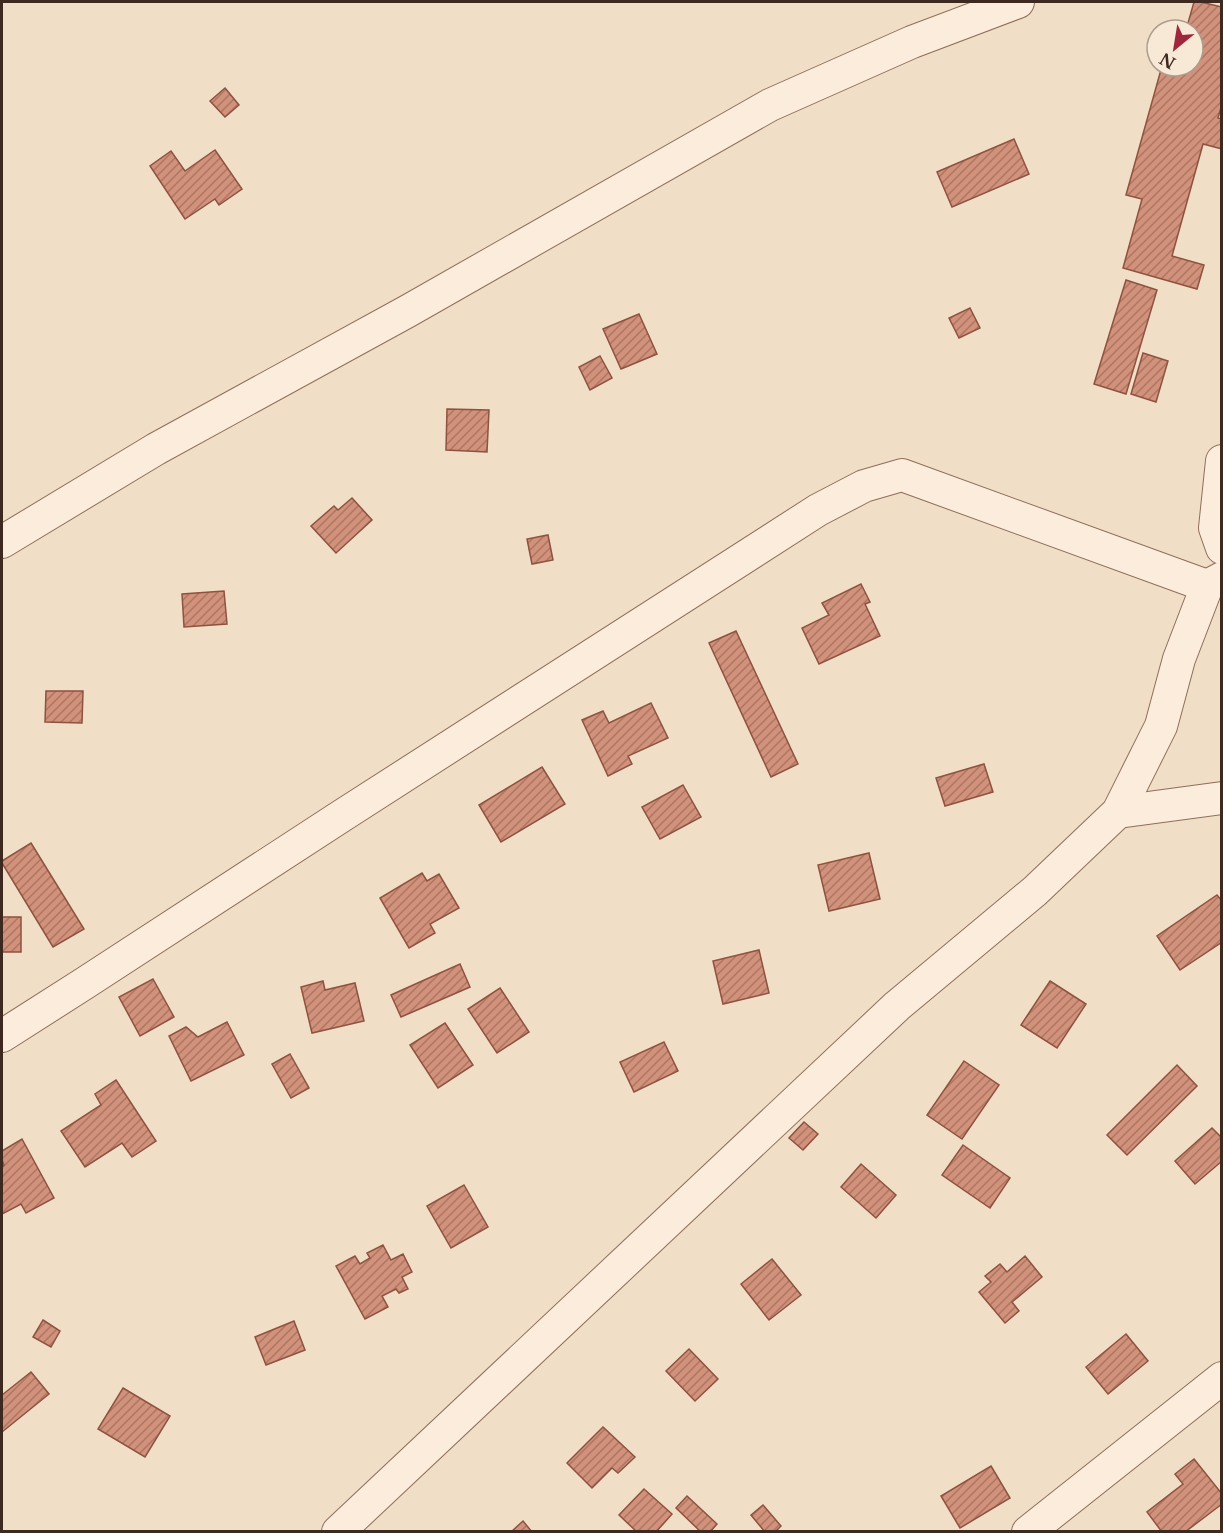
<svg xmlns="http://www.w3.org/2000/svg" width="1223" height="1533" viewBox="0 0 1223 1533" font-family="'Libre Baskerville',serif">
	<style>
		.building { fill: url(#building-hatch); stroke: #8e523f; stroke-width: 1.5 }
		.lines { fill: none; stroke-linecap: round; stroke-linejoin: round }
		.minor-casing { stroke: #8e6e5b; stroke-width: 34 }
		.minor { stroke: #fbecdb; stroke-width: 32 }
	</style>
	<defs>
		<pattern id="building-hatch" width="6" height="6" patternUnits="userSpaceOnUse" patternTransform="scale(1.5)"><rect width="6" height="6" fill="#d1917b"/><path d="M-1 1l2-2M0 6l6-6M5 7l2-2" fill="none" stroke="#ab7664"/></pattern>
	</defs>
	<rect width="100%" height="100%" fill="#f1dec6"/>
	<g class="building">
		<path d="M1194 2H1201L1222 7V104L1218 118 1222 119V149L1203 144 1172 256 1204 265 1197 289 1123 268 1142 199 1126 195 1162 66 1176 67V66H1193V30H1186Z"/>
		<path d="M225 88 239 105 225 117 210 101Z"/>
		<path d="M1014 139 1029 174 952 207 937 172Z"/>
		<path d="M215 150 242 189 219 205 215 199 185 219 150 166 171 151 185 171Z"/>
		<path d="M1126 280 1157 290 1126 394 1094 384Z"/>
		<path d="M970 308 980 328 959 338 949 318Z"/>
		<path d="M639 314 657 354 621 369 603 329Z"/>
		<path d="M1143 353 1168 361 1156 402 1131 394Z"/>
		<path d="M600 356 612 378 590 390 579 367Z"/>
		<path d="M447 409 489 410 487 452 446 450Z"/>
		<path d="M352 498 372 520 336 553 311 526 334 506 338 510Z"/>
		<path d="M548 535 553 560 532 564 527 539Z"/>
		<path d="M861 584 870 602 865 604 880 636 819 664 802 628 829 615 822 603Z"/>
		<path d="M224 591 227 624 184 627 182 594Z"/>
		<path d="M736 631 798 764 771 777 709 643Z"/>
		<path d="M46 691H83L82 723 45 722Z"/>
		<path d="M651 703 668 738 628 756 632 764 608 776 582 720 603 711 609 723Z"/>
		<path d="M984 764 993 792 945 806 936 778Z"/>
		<path d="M542 767 565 804 501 842 479 805Z"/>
		<path d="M683 785 701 817 660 839 642 807Z"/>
		<path d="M31 843 84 929 53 947 2 863V861Z"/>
		<path d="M869 853 880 899 829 911 818 865Z"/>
		<path d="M422 873 427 881 439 874 459 908 430 924 435 933 409 948 380 898Z"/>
		<path d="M1217 895 1222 901V942L1180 970 1157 936Z"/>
		<rect x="2" y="917" width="19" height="35"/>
		<path d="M759 950 769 993 723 1004 713 961Z"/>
		<path d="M460 964 470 987 401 1017 391 995Z"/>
		<path d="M153 979 174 1017 140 1036 119 997Z"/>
		<path d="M323 981 325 990 355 983 364 1021 312 1033 301 987Z"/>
		<path d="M1050 981 1086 1004 1057 1048 1021 1025Z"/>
		<path d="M500 988 529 1032 497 1053 468 1009Z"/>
		<path d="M227 1022 244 1055 191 1081 169 1036 186 1027 198 1037Z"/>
		<path d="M445 1023 473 1065 438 1088 410 1045Z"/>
		<path d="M664 1042 678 1071 634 1092 620 1062Z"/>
		<path d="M290 1054 309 1088 291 1098 272 1064Z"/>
		<path d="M964 1061 999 1085 962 1139 927 1115Z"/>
		<path d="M1177 1065 1197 1086 1127 1155 1107 1135Z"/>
		<path d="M116 1080 156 1141 132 1157 122 1143 85 1167 61 1131 101 1105 95 1094Z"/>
		<path d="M804 1122 818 1134 803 1150 789 1138Z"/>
		<path d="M1212 1128 1222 1138V1161L1195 1184 1175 1161Z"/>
		<path d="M22 1139 54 1198 26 1213 21 1204 2 1214V1167L4 1165 2 1160V1151Z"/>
		<path d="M963 1145 1010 1178 990 1208 942 1175Z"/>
		<path d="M861 1164 896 1195 876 1218 841 1187Z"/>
		<path d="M464 1185 488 1227 451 1248 427 1206Z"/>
		<path d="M383 1245 391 1260 403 1254 412 1272 402 1277 408 1289 399 1293 396 1289 382 1296 388 1307 365 1319 336 1266 355 1256 360 1264 370 1258 367 1253Z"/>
		<path d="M1025 1256 1042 1277 1012 1302 1019 1311 1005 1323 979 1292 991 1282 985 1276 1000 1264 1007 1272Z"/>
		<path d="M772 1259 801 1295 769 1320 741 1284Z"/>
		<path d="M43 1320 60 1331 51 1347 33 1337Z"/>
		<path d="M294 1321 305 1350 266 1365 255 1337Z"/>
		<path d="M1126 1334 1148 1361 1108 1394 1086 1367Z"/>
		<path d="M689 1349 718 1379 695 1401 666 1371Z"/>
		<path d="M31 1372 49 1394 2 1432V1395Z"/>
		<path d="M123 1388 170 1416 145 1457 98 1429Z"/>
		<path d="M603 1427 635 1457 618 1473 612 1468 592 1488 567 1463Z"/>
		<path d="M1194 1459 1222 1494V1504L1185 1532H1162L1147 1512 1183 1484 1175 1474Z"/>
		<path d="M991 1466 1010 1498 960 1528 941 1496Z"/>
		<path d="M644 1489 672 1514 656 1532H637L619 1515Z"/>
		<path d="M687 1496 717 1524 710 1532H701L676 1508Z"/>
		<path d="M763 1505 781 1526 775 1532H765L751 1515Z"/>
		<path d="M523 1521 532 1532H511Z"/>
	</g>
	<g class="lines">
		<g class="minor-casing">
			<g id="minor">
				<path d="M1222 461 1215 528 1222 548"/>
				<path d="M2 542 156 449 408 311 770 105 912 42 1018 2"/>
				<path d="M1118 812 1222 798"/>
				<path d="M2 1036 85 983 343 815 818 510 864 486 902 475 1207 586"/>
				<path d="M338 1532 897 1006 1035 891 1118 812 1161 726 1179 659 1207 586 1222 578"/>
				<path d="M1028 1532 1222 1378"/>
			</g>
		</g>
		<use href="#minor" class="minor"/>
	</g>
	<rect width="1223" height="1533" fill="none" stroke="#3d291f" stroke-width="6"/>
	<g transform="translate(1175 48) rotate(210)"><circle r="28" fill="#f8e9d7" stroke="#ad9c8d" stroke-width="1.5"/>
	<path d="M0-4.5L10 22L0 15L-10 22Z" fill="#a0273b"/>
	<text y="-9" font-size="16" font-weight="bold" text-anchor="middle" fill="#3d291f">N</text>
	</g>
</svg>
